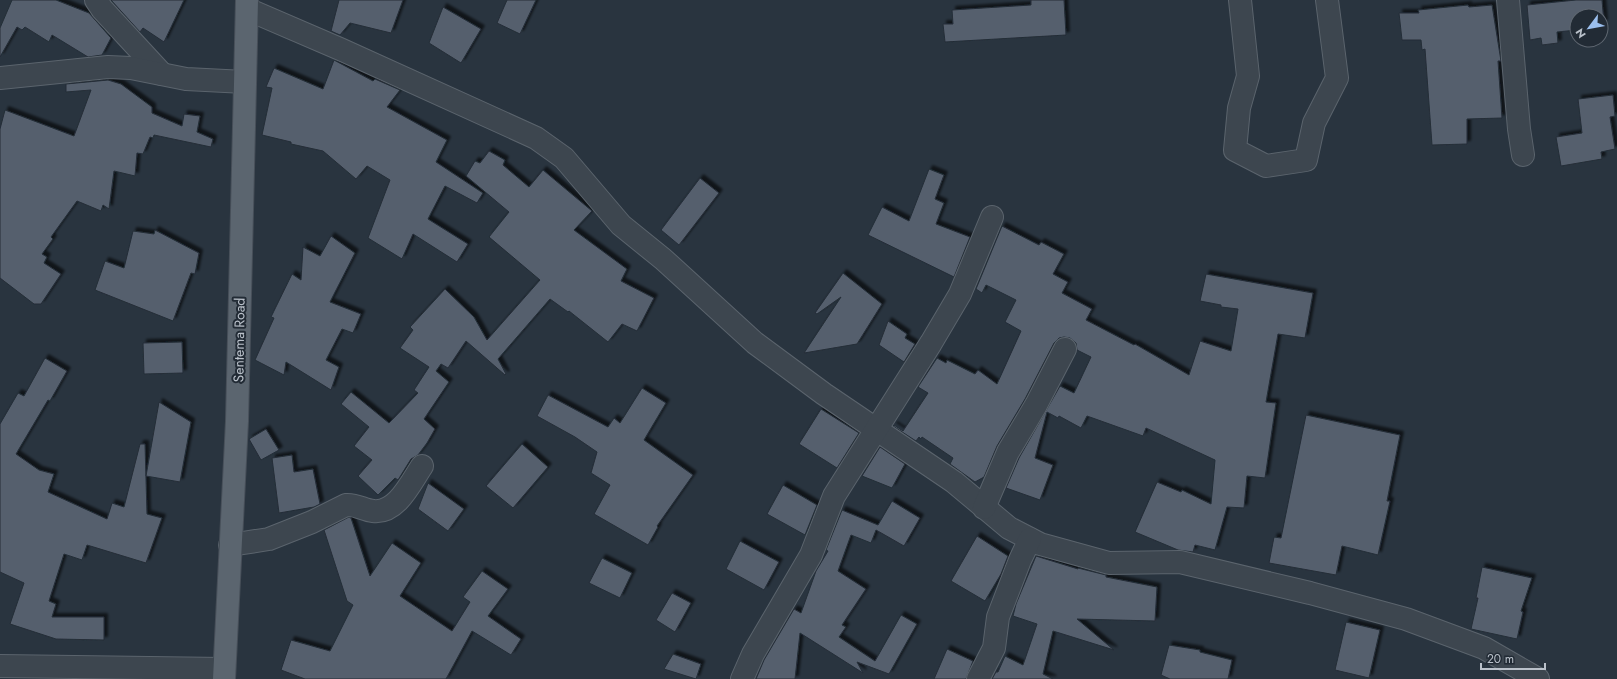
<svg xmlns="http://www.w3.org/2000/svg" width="1617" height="679" viewBox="0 0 1617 679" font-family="Jost,sans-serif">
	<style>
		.building { fill: #555f6d; stroke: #242d37; filter: url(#shadow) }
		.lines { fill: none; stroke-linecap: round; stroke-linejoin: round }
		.minor-casing { stroke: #5b646d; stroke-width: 24 }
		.major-casing { stroke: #474f59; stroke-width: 24 }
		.minor { stroke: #3d464f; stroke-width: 22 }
		.major { stroke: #5b656f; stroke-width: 22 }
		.labels { text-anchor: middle; stroke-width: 4; stroke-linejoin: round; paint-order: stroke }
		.street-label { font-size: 14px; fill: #bac1ca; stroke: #222b35 }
	</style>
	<defs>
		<filter id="shadow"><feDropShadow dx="3.5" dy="-3.5" stdDeviation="1" flood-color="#0009"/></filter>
	</defs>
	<rect width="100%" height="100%" fill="#29343f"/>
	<g class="building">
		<path d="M12 0H56L89 13 111 38 102 55 88 57 52 35 49 42 25 27 22 30 17 27 0 57V28Z"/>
		<path d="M111 0H184L164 42 143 28 140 32Z"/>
		<path d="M339 0H403L391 33 350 23 340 35 331 31Z"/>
		<path d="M507 0H536L520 34 497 23Z"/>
		<path d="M1031 0H1064L1066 35 945 42 943 24H953L952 10 1031 5Z"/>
		<path d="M1576 0H1602L1604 23H1601V16H1577V30L1557 32 1558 43 1542 45 1541 38 1530 40 1527 5Z"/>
		<path d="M1468 5 1469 7 1492 5 1501 61H1498L1502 118 1467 119V144L1432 145 1425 49 1422 50 1421 40H1402L1399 13H1419L1418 10Z"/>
		<path d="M443 7 481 29 461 63 429 43Z"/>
		<path d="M334 60 373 81 375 79 400 90 387 107 447 140 436 162 483 193 477 203 445 186 428 219 468 244 457 262 413 234 402 259 368 238 390 180 367 166 356 179 323 151 291 144V142L262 135 272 88 266 87 274 68 323 89Z"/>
		<path d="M108 80 121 84 152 107V113L182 126 184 114 200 116 197 132 213 139 211 147 154 135 153 138 150 137 143 154 137 153 135 176 114 171 109 209 103 205 101 211 77 201 51 237 53 239 42 254 47 257 44 263 61 274 41 304H34L0 278V129L5 110 74 136 91 90 66 92V84Z"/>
		<path d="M1613 95 1615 116 1610 117 1615 149 1601 152 1602 159 1561 166 1556 137 1582 133 1578 99Z"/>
		<path d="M489 151 505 160 503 165 529 187 543 170 592 211 574 230 627 269 621 281 654 298 637 331 622 324 608 342 569 311 568 312 550 299 498 359 506 374 505 375 466 341 448 368 441 364 436 371 449 382 424 419 435 429 427 443 418 455 411 459 398 480 395 478 378 495 358 476 372 460 354 446 369 427 341 404 351 392 389 423 418 393 414 390 429 367 400 348 413 330 410 327 445 289 474 317 487 340 540 280 489 237 509 212 466 176 475 161 480 163Z"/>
		<path d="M929 169 944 175 935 199 944 203 936 224 970 237 954 277 868 235 882 207 909 221Z"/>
		<path d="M700 178 719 193 679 245 661 230Z"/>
		<path d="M1002 226 1039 245 1041 242 1064 254 1053 274 1068 282 1062 293 1092 309 1086 320 1134 345 1135 344 1189 375 1200 341 1231 351 1238 309 1221 307V305L1200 301 1206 274 1313 293 1305 338 1278 334 1266 402 1276 403 1265 478 1247 476 1244 508 1227 507 1215 550 1195 545 1193 552 1178 550 1135 532 1157 482 1181 492 1182 490 1211 504 1215 460 1146 428 1143 436 1087 416 1081 428 1059 416 1058 418 1047 412 1035 458 1053 465 1040 500 1006 488 1019 458 1060 386 1074 393 1091 357 1077 350 1076 343 1070 338 1064 337 1059 338 1054 343 1025 399 997 446 984 477 975 482 950 464 953 458 922 437 921 439 919 437 916 441 893 426 894 425 903 431 928 393 918 387 937 358 946 363 947 360 975 374 978 370 997 384 1021 331 1005 322 1016 300 986 285 982 293 976 289Z"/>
		<path d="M155 230 199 253 195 274 191 273 173 321 95 290 105 261 124 268 133 231 154 234Z"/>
		<path d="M331 236 355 253 330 302 361 314 353 333 342 329 326 360 339 367 331 390 286 362 284 375 255 360 274 318 271 317 292 274 301 280 303 247 320 256Z"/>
		<path d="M843 273 882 304 857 344 804 353 841 297 817 314 815 313Z"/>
		<path d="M888 321 907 334 905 338 915 344 904 362 879 345Z"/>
		<path d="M182 342 183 373 144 374 143 343Z"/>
		<path d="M45 358 67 371 50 401 48 400 16 454 39 470 54 474 48 492 107 519 112 503 124 507 140 444H145L147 514 162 518 146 563 87 545 82 560 64 554 49 601 56 604 52 617H104V640L56 639 10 624 24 583 0 572V424L18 393 24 396Z"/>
		<path d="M642 388 666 403 644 440 693 475 657 526 658 527 648 545 594 514 610 485 591 473 597 452 575 437 537 416 548 395 608 427 614 418 620 423Z"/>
		<path d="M159 402 191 422 180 482 146 476Z"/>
		<path d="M821 409 859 433 837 468 799 444Z"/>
		<path d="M1306 415 1400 435 1387 501H1390L1378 555 1342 546 1336 575 1269 563 1274 537 1281 538Z"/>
		<path d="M266 429 279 450 261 460 249 439Z"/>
		<path d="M522 444 548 467 513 508 486 486Z"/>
		<path d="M880 447 905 464 892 488 862 476Z"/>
		<path d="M292 455 294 472 313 469 320 504 314 507 279 513 272 458Z"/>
		<path d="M428 483 464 509 448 531 418 509Z"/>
		<path d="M783 485 817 505 805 535 767 514Z"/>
		<path d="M892 501 920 518 904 546 876 530 871 543 851 535 838 571 866 589 842 625 846 627 839 637 875 661 901 615 917 624 889 674 857 662 863 673 800 633 795 679H756L764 660 794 609 801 613 816 571 828 551 826 550 842 510 878 525Z"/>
		<path d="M349 517 351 518 370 576 392 543 421 563 400 596 452 631 470 602 463 597 482 571 508 589 488 616 521 639 511 655 472 631 446 679H305L281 670 291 640 330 651 353 605 347 601 324 530Z"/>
		<path d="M977 536 1008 556 1001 574 985 601 951 581Z"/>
		<path d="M740 541 779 562 764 590 726 569Z"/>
		<path d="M1036 556 1078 569V568L1106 575V577L1157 587 1155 621 1077 619 1114 650 1053 631 1043 674 1053 679H992L996 672H998L1005 656 1023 665 1037 624 1013 616 1016 604Z"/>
		<path d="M602 558 632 573 620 598 589 583Z"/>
		<path d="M1482 567 1532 578 1521 611 1523 612 1517 639 1471 629 1478 598H1476Z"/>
		<path d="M672 593 691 603 675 632 656 620Z"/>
		<path d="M1346 622 1380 630 1369 678 1335 670Z"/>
		<path d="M1169 645 1200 650V652L1232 660 1228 679H1170L1161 675Z"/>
		<path d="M947 649 973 661 966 679H934Z"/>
		<path d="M673 654 701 664 696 679 664 669Z"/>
	</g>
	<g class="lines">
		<g class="minor-casing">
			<g id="minor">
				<path d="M96 0 102 9 162 74"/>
				<path d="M1240 0 1248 76 1239 108 1235 150 1266 166 1306 160 1314 123 1337 78 1327 0"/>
				<path d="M1508 0 1519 129 1523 155"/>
				<path d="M247 9 340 49 536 138 564 158 621 225 663 259 755 343 824 394 954 482 1009 528 1040 544 1109 563 1180 562 1310 593 1406 619 1484 648 1538 679"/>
				<path d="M0 78 108 67 131 68 186 79 245 82"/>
				<path d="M984 508 1008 452 1036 405 1065 349"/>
				<path d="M230 545 269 539 312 522 346 505C356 504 364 510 373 511 397 514 411 482 422 466"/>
				<path d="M0 666 224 669"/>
				<path d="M742 679 753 654 811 555 834 496 931 343 960 294 992 217"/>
				<path d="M978 679 994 648 998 617 1020 560 1030 539"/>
			</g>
		</g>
		<g class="major-casing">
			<path id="major" d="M224 679 237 421 247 0"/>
		</g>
		<use href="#minor" class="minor"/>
		<use href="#major" class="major"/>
	</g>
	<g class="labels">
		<g class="street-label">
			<text transform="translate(239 340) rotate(-89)" y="5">Sentema Road</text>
		</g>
	</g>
	<g transform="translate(1589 28) rotate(238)"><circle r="19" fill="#222b35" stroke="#5f6771"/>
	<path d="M0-3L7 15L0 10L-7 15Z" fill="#9bbfee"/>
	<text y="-6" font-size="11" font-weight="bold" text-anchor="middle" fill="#bac1ca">N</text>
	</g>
	<path d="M1481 663v6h64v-6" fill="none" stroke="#bac1ca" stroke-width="2"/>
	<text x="1487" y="663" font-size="12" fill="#bac1ca" stroke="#222b35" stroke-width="3" paint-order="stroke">20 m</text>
</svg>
